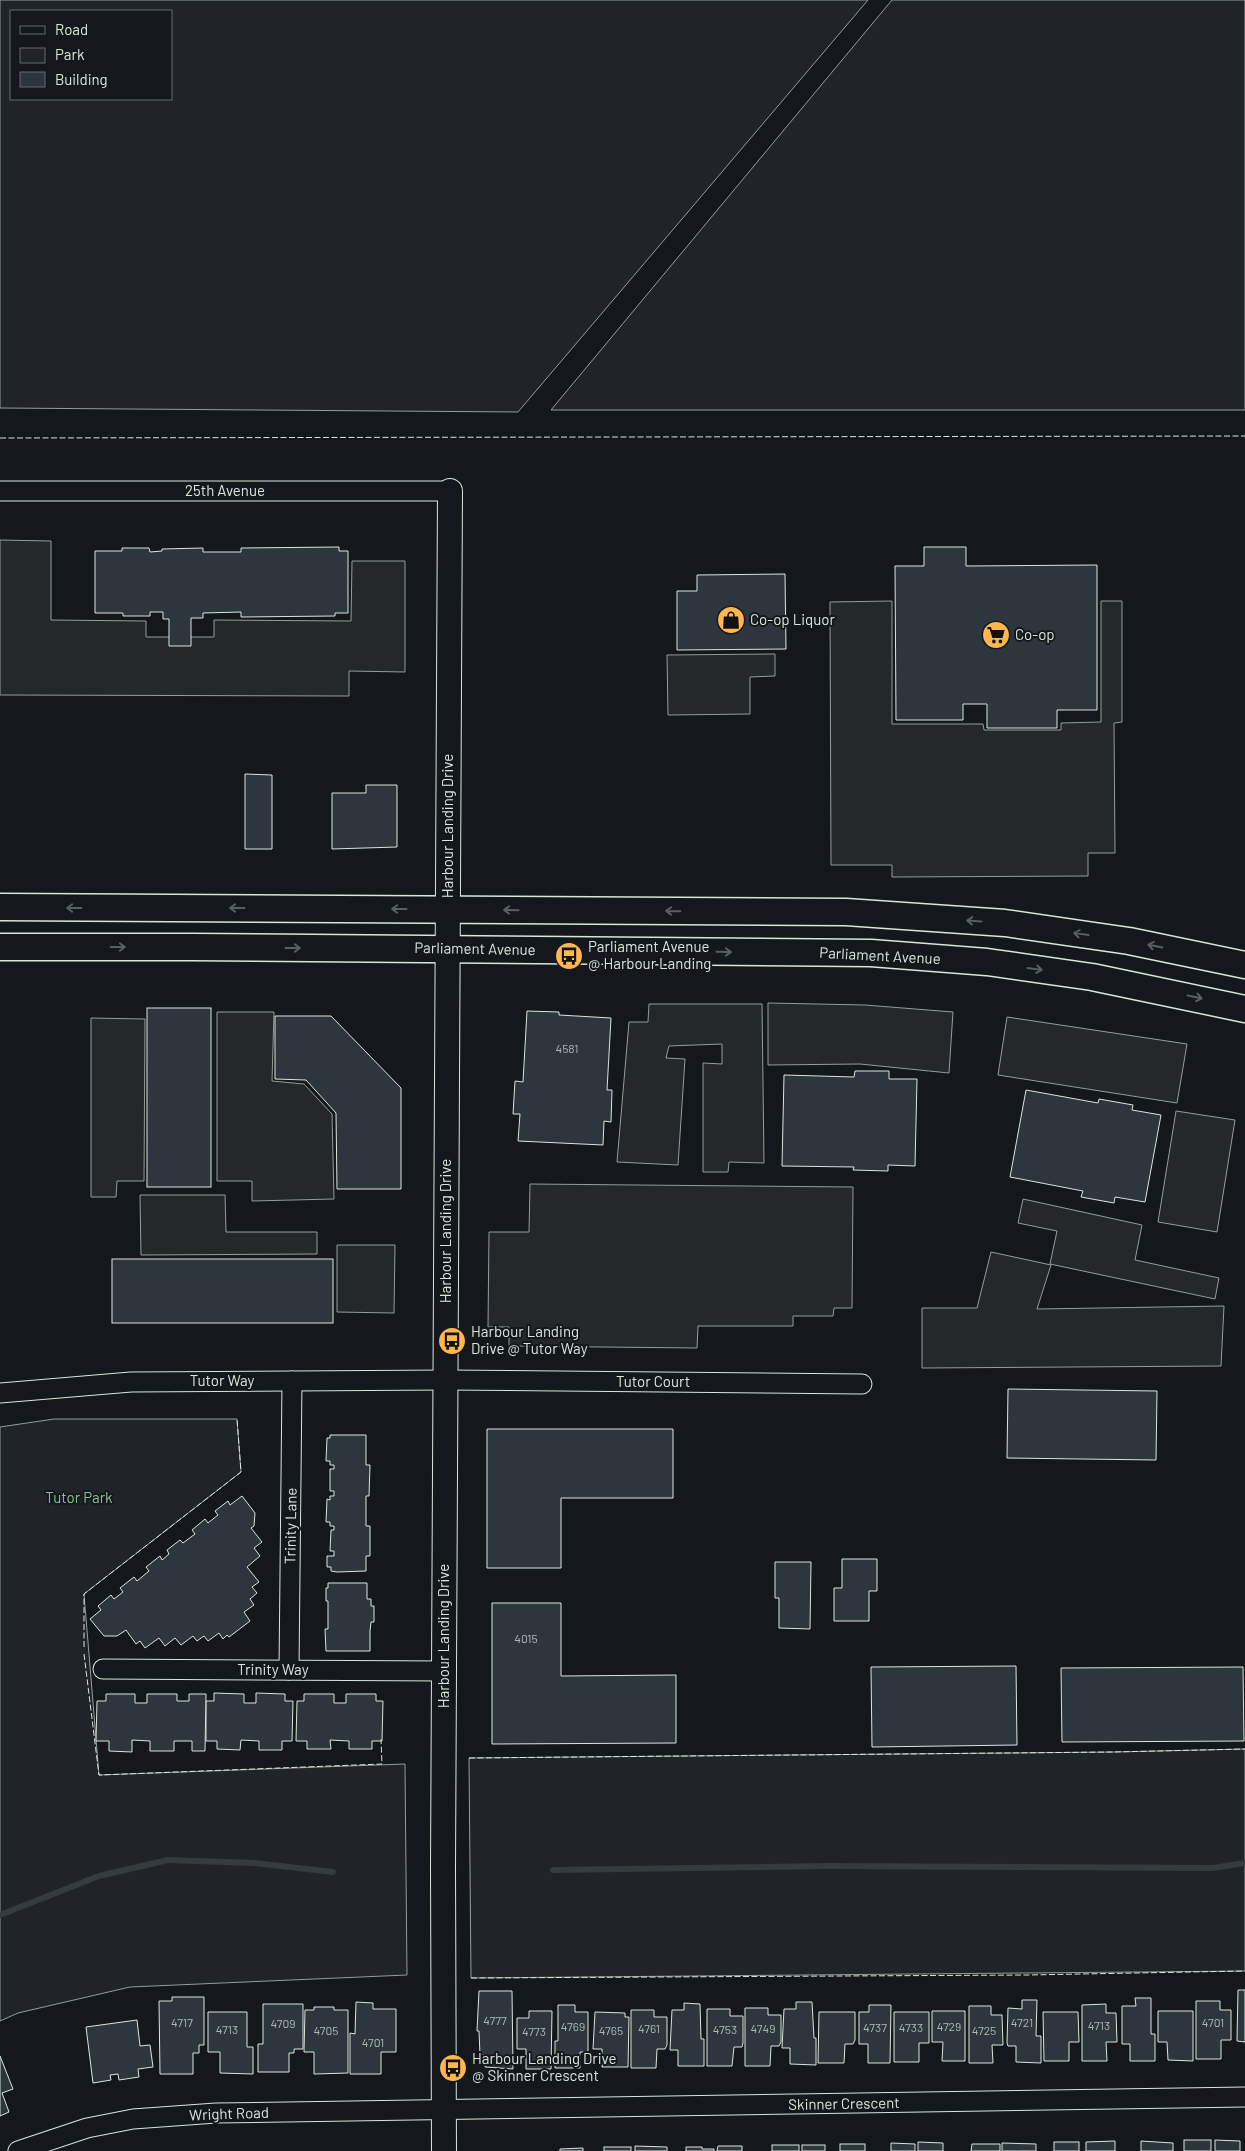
<svg xmlns="http://www.w3.org/2000/svg" width="1245" height="2151" viewBox="0 0 1245 2151" font-family="Barlow,sans-serif">
	<style>
		.green { fill: #202428; stroke: #939e99; fill-rule: evenodd }
		.parking { fill: #24282b; stroke: #939e99 }
		.lines { fill: none; stroke-linecap: round; stroke-linejoin: round }
		.stream { stroke: #363b3e; stroke-width: 6 }
		.building { fill: #2c363c; stroke: #d8e6dc }
		.minor-casing { stroke: #d8e6dc; stroke-width: 21 }
		.tertiary-casing { stroke: #d8e6dc; stroke-width: 26 }
		.secondary-casing { stroke: #d8e6dc; stroke-width: 29 }
		.minor { stroke: #14181c; stroke-width: 19 }
		.tertiary { stroke: #14181c; stroke-width: 24 }
		.secondary { stroke: #14181c; stroke-width: 26 }
		.fence { stroke: #d8e6dc; stroke-width: 1; stroke-dasharray: 6 2.5; stroke-linecap: butt }
		.oneway { stroke: #59605f }
		.labels { text-anchor: middle; stroke-width: 4; stroke-linejoin: round; paint-order: stroke }
		.number-label { font-size: 12px; fill: #adbab4 }
		.street-label { font-size: 15px; fill: #d8e6dc; stroke: #14181c }
		.poi-label { font-size: 15px; fill: #d8e6dc; stroke: #14181c; text-anchor: start }
		.park-label { font-size: 15px; fill: #8ac095; stroke: #14181c }
	</style>
	<rect width="100%" height="100%" fill="#14181c"/>
	<g class="green">
		<path d="M0 0H868L518 412 0 408ZM11 11H171V99H11Z"/>
		<path d="M892 0H1245V410H551Z"/>
		<path d="M54 1419H237L241 1472 84 1594 99 1775 405 1764 407 1975 130 1987 18 2013 0 2021V1427Z"/>
		<path d="M1245 1749V1971L471 1978 469 1758 1113 1752Z"/>
	</g>
	<g class="parking">
		<path d="M0 540 51 541V620L146 621V637H214V620L351 621 352 561H405V672L349 671V696L0 695Z"/>
		<path d="M892 601V724H983L984 730H1061V723L1101 722V601H1122V722L1114 723 1115 853H1088V876L892 877V865H831L830 602Z"/>
		<path d="M775 654V676L750 677V714L668 715 667 655Z"/>
		<path d="M768 1003 865 1005 953 1012 949 1073 860 1064 768 1065Z"/>
		<path d="M649 1004H762L764 1163 729 1162 728 1172H703V1063L722 1064V1044L669 1046 666 1058 685 1059 678 1165 617 1162 629 1022H648Z"/>
		<path d="M217 1012H274L272 1081 304 1084 332 1114 334 1199 252 1201V1181H217Z"/>
		<path d="M1007 1017 1187 1044 1177 1103 998 1075Z"/>
		<path d="M91 1018 145 1019 144 1181H117L116 1197H91Z"/>
		<path d="M1176 1111 1235 1120 1217 1232 1158 1222Z"/>
		<path d="M530 1184 853 1187 852 1308H834L833 1316H793V1326H698L697 1348 509 1346V1327H488L489 1232H529Z"/>
		<path d="M140 1195H225L226 1232H317V1254L141 1255Z"/>
		<path d="M1023 1199 1142 1225 1135 1260 1219 1278 1215 1299 1050 1264 1057 1231 1018 1223Z"/>
		<path d="M337 1245H395L394 1313 337 1312Z"/>
		<path d="M991 1252 1051 1265 1037 1309 1224 1306 1221 1366 922 1368V1308H977Z"/>
	</g>
	<g class="lines">
		<g class="stream">
			<path d="M553 1870 827 1866 1213 1868 1245 1863"/>
			<path d="M0 1915 99 1876 168 1860 254 1863 333 1872"/>
		</g>
	</g>
	<g class="building">
		<path d="M339 547V551H348V613H335V616L241 617V612L203 613V618H191V646H169V619H163V612H150V616H123V613H95V551H122V548H149L150 552 162 551V549L203 548V552H241V548Z"/>
		<path d="M924 547H966V566L1097 565V710H1057V728H987V704H963V720H896L895 566H924Z"/>
		<path d="M785 574 786 649 677 650V591H697V575Z"/>
		<path d="M245 774 272 775V849H245Z"/>
		<path d="M366 785H397V847L332 849V793H366Z"/>
		<rect x="147" y="1008" width="64" height="179"/>
		<path d="M527 1011 559 1012V1015L611 1018 607 1090H612L611 1122 604 1121 603 1145 518 1141 520 1114H513L515 1081 523 1082Z"/>
		<path d="M275 1016H331L401 1088V1189H337L336 1113 306 1080 275 1079Z"/>
		<path d="M855 1071H889V1079H917L915 1166 888 1165V1171L853 1170 854 1167 782 1166 784 1075 854 1077Z"/>
		<path d="M1026 1090 1098 1103 1099 1099 1133 1105 1132 1110 1161 1115 1145 1202 1115 1197 1114 1203 1081 1197 1083 1191 1010 1177Z"/>
		<rect x="112" y="1259" width="221" height="64"/>
		<path d="M1008 1389 1157 1391 1156 1460 1007 1458Z"/>
		<path d="M487 1429H673V1498H561V1568H487Z"/>
		<path d="M330 1435H366V1465H370L369 1496H366V1526H370V1556H366V1571L337 1572 331 1571V1567H327V1556H334V1551H330L331 1530H334V1526H330V1522H326L327 1499 330 1500V1496H334V1491H330V1469H334V1465H330V1461H326L327 1438H330Z"/>
		<path d="M242 1496 255 1513 254 1526 251 1528 262 1542 254 1548 260 1556 247 1567 259 1582 252 1587 257 1593 250 1599 254 1605 244 1612 250 1621 229 1637 227 1635 223 1639 219 1633 208 1641 204 1636 197 1641 193 1636 181 1645 175 1638 165 1646 159 1638 145 1648 140 1641 136 1644 126 1630 117 1636H104L90 1619 101 1610 98 1606 111 1595 114 1599 123 1592 120 1588 134 1577 137 1581 149 1571 146 1567 160 1556 162 1560 169 1554 167 1550 180 1540 183 1543 195 1534 192 1530 205 1519 208 1523 218 1515 215 1511 228 1501 230 1505Z"/>
		<path d="M842 1559H877V1591H869V1621H834V1588H842Z"/>
		<path d="M775 1562H811L810 1629 779 1628V1598H775Z"/>
		<path d="M328 1583H367V1599H371V1606H374V1622H371L370 1631V1651H326L325 1629H328V1601H326V1588H328Z"/>
		<path d="M492 1603H561V1676L676 1675V1743L492 1744Z"/>
		<path d="M1016 1666 1017 1745 872 1747 871 1667Z"/>
		<path d="M1243 1667 1244 1741 1062 1742 1061 1668Z"/>
		<path d="M214 1693 244 1694V1703H256V1693L285 1694V1701H293L292 1741H282V1750H259V1741L241 1740 240 1750 217 1749V1741H206V1701H214Z"/>
		<path d="M106 1694H135V1703H147V1694H177V1701H189V1694H206L205 1751H192V1741H174V1751H150V1741L132 1740V1752L109 1751V1741H96L97 1701H106Z"/>
		<path d="M304 1694H334V1703H346V1694H376V1701H383L382 1741H372V1749H349V1741L330 1740 331 1749H307V1741H296L297 1701H304Z"/>
		<path d="M1238 1990H1245V2042L1237 2041Z"/>
		<path d="M479 1991H512L513 2069 485 2067V2055H480L479 2031H477Z"/>
		<path d="M172 1997H204V2045H199V2053H193V2074H160L159 2001H172Z"/>
		<path d="M1135 1998H1151V2034H1155V2061H1130V2044H1122V2006H1136Z"/>
		<path d="M1022 2000H1037L1036 2036H1041V2063L1016 2062V2046H1008L1007 2043 1008 2008 1022 2009Z"/>
		<path d="M1196 2001H1220V2010H1231V2040H1221V2059H1196Z"/>
		<path d="M356 2002 373 2003V2009H396V2052H381V2074H350V2033L355 2034Z"/>
		<path d="M796 2002H812L814 2038H816V2065L790 2064V2048H782L784 2009H796Z"/>
		<path d="M684 2003 700 2004 701 2039H704V2066H678V2050H670L672 2010H684Z"/>
		<path d="M263 2004H303V2049H294V2053H289V2072H258V2044H263Z"/>
		<path d="M1106 2004V2013H1116L1117 2042H1106L1107 2061H1082V2005Z"/>
		<path d="M558 2005H575V2012H588V2052H580V2068H555V2041H558Z"/>
		<path d="M869 2005H891L890 2063H868V2044H859V2012H869Z"/>
		<path d="M969 2006H991V2015H1002L1003 2045H992L993 2063H969Z"/>
		<path d="M314 2007H334V2010H348V2073L314 2074V2052H304L305 2010H314Z"/>
		<path d="M745 2008H768V2015H781V2042L779 2046H771L770 2066H745Z"/>
		<path d="M707 2009H730V2016H743V2043L742 2047H734L732 2066H707Z"/>
		<path d="M631 2010H654V2017H667V2045L665 2049H657L656 2068H631Z"/>
		<path d="M529 2011H552L551 2069H526V2049H517V2018H529Z"/>
		<path d="M932 2011H965V2061H942L943 2042H932Z"/>
		<path d="M1158 2011H1193V2061L1168 2060 1167 2042H1158Z"/>
		<path d="M208 2012H247V2047H253V2074L220 2073V2052H208Z"/>
		<path d="M595 2012 625 2013V2017H629L628 2067H602V2049H593Z"/>
		<path d="M819 2012H855V2040L853 2044H845L844 2063H818Z"/>
		<path d="M894 2012H929V2043H919V2062H894Z"/>
		<path d="M1043 2012H1078L1079 2042H1069V2061H1044Z"/>
		<path d="M137 2020 140 2046 150 2045 153 2067 138 2069 139 2077 119 2080 118 2074 110 2075 111 2080 93 2083 86 2027Z"/>
		<path d="M0 2056 13 2089 2 2093 9 2112 0 2116Z"/>
		<rect x="1184" y="2140" width="27" height="11"/>
		<path d="M1215 2140 1240 2141V2151H1215Z"/>
		<path d="M1115 2141V2151H1086V2142Z"/>
		<path d="M1141 2141 1173 2143V2151H1141Z"/>
		<path d="M918 2142 943 2143V2151H918Z"/>
		<rect x="1054" y="2142" width="25" height="9"/>
		<path d="M891 2143 915 2144V2151H891Z"/>
		<path d="M1002 2143 1036 2144V2151H1002Z"/>
		<rect x="840" y="2144" width="25" height="7"/>
		<path d="M972 2144H1000V2151H971Z"/>
		<rect x="772" y="2145" width="27" height="6"/>
		<rect x="802" y="2145" width="23" height="6"/>
		<path d="M635 2146 667 2147V2151H635Z"/>
		<path d="M718 2146H742V2151H717Z"/>
		<rect x="604" y="2147" width="27" height="4"/>
		<path d="M686 2147H702V2149H714V2151H686Z"/>
		<path d="M583 2148V2151H560V2149Z"/>
	</g>
	<g class="lines">
		<g class="minor-casing">
			<g id="minor">
				<path d="M0 491H450"/>
				<path d="M0 1393 131 1382 445 1380 862 1384"/>
				<path d="M103 1669 444 1671"/>
				<path d="M289 1670 292 1381"/>
				<path d="M18 2151 87 2128 133 2119 216 2113 1245 2097"/>
			</g>
		</g>
		<g class="tertiary-casing">
			<path id="tertiary" d="M444 2151 443 1868 450 491"/>
		</g>
		<g class="secondary-casing">
			<g id="secondary">
				<path d="M0 907 846 912 1005 923 1129 941 1245 965"/>
				<path d="M0 947H192L871 953 987 962 1092 977 1245 1009"/>
			</g>
		</g>
		<use href="#minor" class="minor"/>
		<use href="#tertiary" class="tertiary"/>
		<use href="#secondary" class="secondary"/>
		<g class="fence">
			<path d="M0 438 1245 436"/>
			<path d="M84 1647V1594L241 1472 237 1419"/>
			<path d="M84 1654 99 1775 382 1764 381 1739"/>
			<path d="M469 1758 1113 1752 1245 1749"/>
			<path d="M471 1978 1027 1975 1245 1971"/>
		</g>
	</g>
	<defs><path id="oneway-shaft" d="M-6 0H5M1.5-3L5.5 0L1.5 3" fill="none" stroke-width="1.6" stroke-linecap="round" stroke-linejoin="round" transform="scale(1.25)"/></defs>
	<g class="oneway">
		<use href="#oneway-shaft" transform="translate(74 908) rotate(-180)"/>
		<use href="#oneway-shaft" transform="translate(237 908) rotate(-180)"/>
		<use href="#oneway-shaft" transform="translate(399 909) rotate(-180)"/>
		<use href="#oneway-shaft" transform="translate(511 910) rotate(-179)"/>
		<use href="#oneway-shaft" transform="translate(673 911) rotate(-179)"/>
		<use href="#oneway-shaft" transform="translate(974 921) rotate(-176)"/>
		<use href="#oneway-shaft" transform="translate(1081 934) rotate(-172)"/>
		<use href="#oneway-shaft" transform="translate(1155 946) rotate(-169)"/>
		<use href="#oneway-shaft" transform="translate(118 947)"/>
		<use href="#oneway-shaft" transform="translate(293 948)"/>
		<use href="#oneway-shaft" transform="translate(724 952) rotate(1)"/>
		<use href="#oneway-shaft" transform="translate(1035 969) rotate(8)"/>
		<use href="#oneway-shaft" transform="translate(1195 997) rotate(11)"/>
	</g>
	<defs>
		<g id="shop-disc" transform="scale(1.4375)"><circle r="9.5" fill="#ffb74d" stroke="#14181c"/><path d="M-5-2.5h2.3a2.7 3.5 0 0 1 5.4 0H5L5.5 6h-11ZM-1.5-2.5h3a1.5 2.3 0 0 0-3 0Z" fill="#111"/></g>
		<g id="supermarket-disc" transform="scale(1.4375)"><circle r="9.5" fill="#ffb74d" stroke="#14181c"/><path d="M-6-5.5h2.5l.6 2H6L4.5 2H-2.5L-4.4-4H-6ZM-1.5 3.2a1.3 1.3 0 1 0 .1 0ZM3 3.2a1.3 1.3 0 1 0 .1 0Z" fill="#111"/></g>
		<g id="bus-disc" transform="scale(1.4375)"><circle r="9.5" fill="#ffb74d" stroke="#14181c"/><path d="M-5-6H5V4H4V6H2V4H-2V6H-4V4H-5ZM-3.5-4V0h7V-4ZM-3.5 1.2v1.5H-2V1.2ZM2 1.2v1.5H3.5V1.2Z" fill="#111"/></g>
	</defs>
	<g fill-rule="evenodd">
		<use href="#shop-disc" x="731" y="620"/>
		<use href="#supermarket-disc" x="996" y="635"/>
		<use href="#bus-disc" x="569" y="956"/>
		<use href="#bus-disc" x="452" y="1341"/>
		<use href="#bus-disc" x="453" y="2068"/>
	</g>
	<g class="labels">
		<g class="number-label">
			<text x="567" y="1053">4581</text>
			<text x="526" y="1643">4015</text>
			<text x="495" y="2025">4777</text>
			<text x="182" y="2027">4717</text>
			<text x="1022" y="2027">4721</text>
			<text x="1213" y="2027">4701</text>
			<text x="283" y="2028">4709</text>
			<text x="1099" y="2030">4713</text>
			<text x="573" y="2031">4769</text>
			<text x="949" y="2031">4729</text>
			<text x="875" y="2032">4737</text>
			<text x="911" y="2032">4733</text>
			<text x="649" y="2033">4761</text>
			<text x="763" y="2033">4749</text>
			<text x="227" y="2034">4713</text>
			<text x="725" y="2034">4753</text>
			<text x="326" y="2035">4705</text>
			<text x="611" y="2035">4765</text>
			<text x="984" y="2035">4725</text>
			<text x="534" y="2036">4773</text>
			<text x="373" y="2047">4701</text>
		</g>
		<g class="street-label">
			<text x="225" y="496">25th Avenue</text>
			<text transform="translate(448 826) rotate(-90)" y="5">Harbour Landing Drive</text>
			<text transform="translate(475 949) rotate(1)" y="5">Parliament Avenue</text>
			<text transform="translate(880 956) rotate(3)" y="5">Parliament Avenue</text>
			<text transform="translate(446 1231) rotate(-90)" y="5">Harbour Landing Drive</text>
			<text x="222" y="1386">Tutor Way</text>
			<text x="653" y="1387">Tutor Court</text>
			<text transform="translate(291 1526) rotate(-89)" y="5">Trinity Lane</text>
			<text transform="translate(444 1636) rotate(-90)" y="5">Harbour Landing Drive</text>
			<text x="273" y="1675">Trinity Way</text>
			<text transform="translate(844 2104) rotate(-1)" y="5">Skinner Crescent</text>
			<text transform="translate(229 2114) rotate(-2)" y="5">Wright Road</text>
		</g>
		<g class="poi-label">
			<text x="750" y="625">Co-op Liquor</text>
			<text x="1015" y="640">Co-op</text>
			<text x="588" y="952">Parliament Avenue<tspan x="588" dy="17">@ Harbour Landing</tspan></text>
			<text x="471" y="1337">Harbour Landing<tspan x="471" dy="17">Drive @ Tutor Way</tspan></text>
			<text x="472" y="2064">Harbour Landing Drive<tspan x="472" dy="17">@ Skinner Crescent</tspan></text>
		</g>
		<g class="park-label">
			<text x="79" y="1503">Tutor Park</text>
		</g>
	</g>
	<rect x="10" y="10" width="162" height="90" fill="#14181c" stroke="#626a69"/>
	<rect x="20" y="26" width="25" height="8" fill="#14181c" stroke="#626a69"/>
	<text x="55" y="35" font-size="15" fill="#d8e6dc">Road</text>
	<rect x="20" y="48" width="25" height="15" fill="#202428" stroke="#626a69"/>
	<text x="55" y="60" font-size="15" fill="#d8e6dc">Park</text>
	<rect x="20" y="72" width="25" height="15" fill="#2c363c" stroke="#626a69"/>
	<text x="55" y="85" font-size="15" fill="#d8e6dc">Building</text>
</svg>
